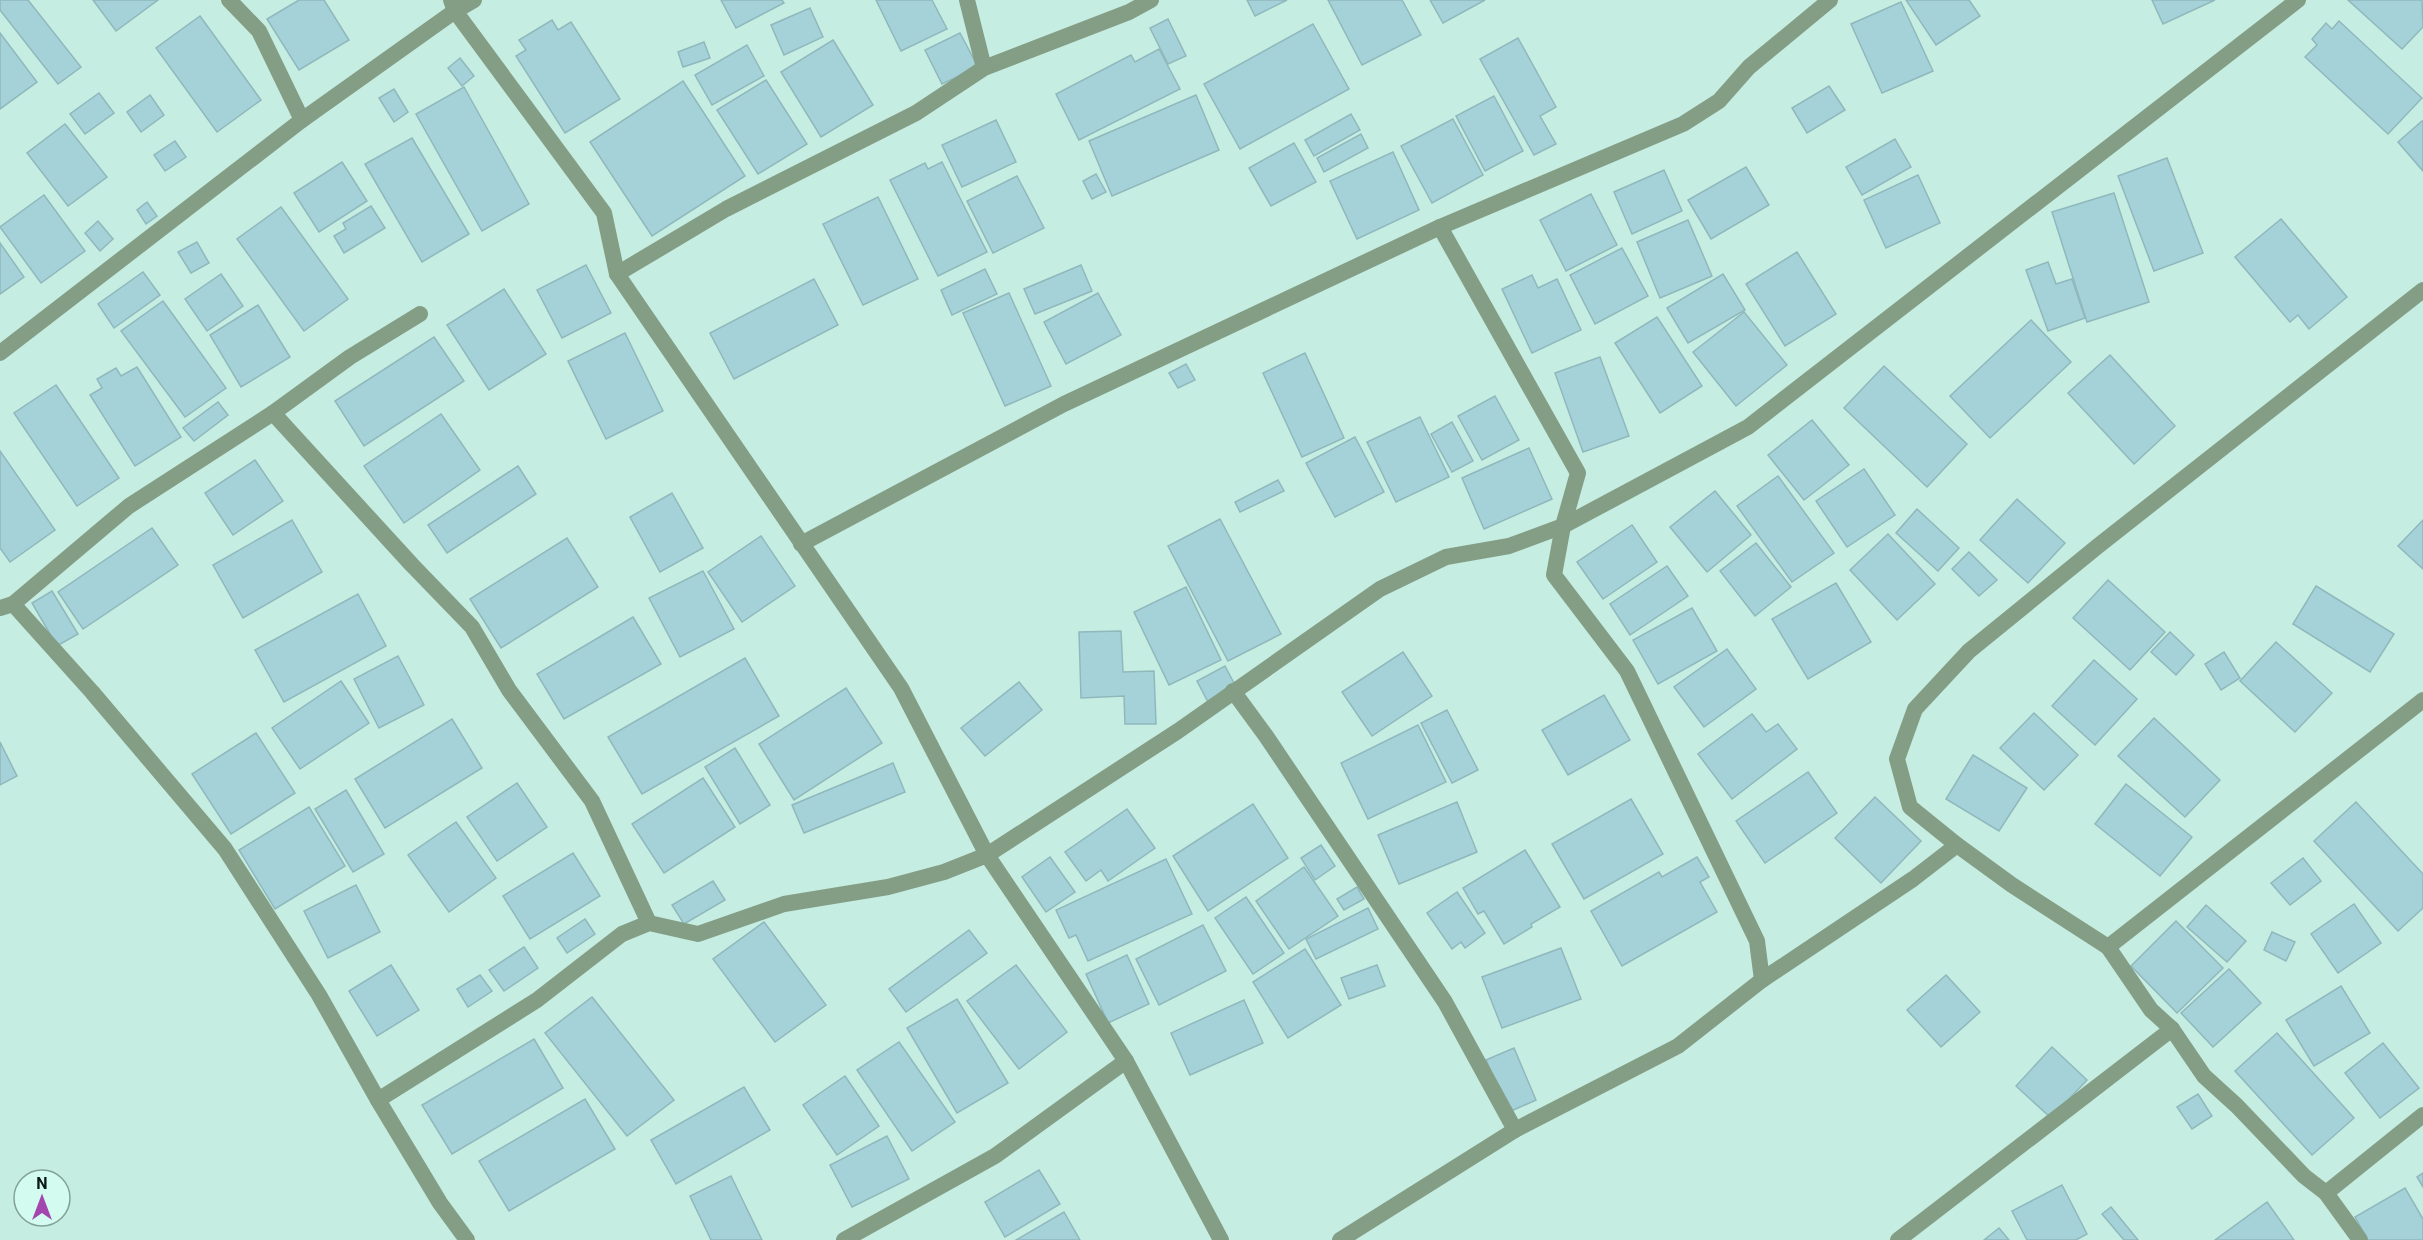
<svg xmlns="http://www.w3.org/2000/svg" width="2423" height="1240" viewBox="0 0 2423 1240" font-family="Roboto,sans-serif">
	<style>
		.building { fill: #a5d2d8; stroke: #8fb8bc; stroke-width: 1.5 }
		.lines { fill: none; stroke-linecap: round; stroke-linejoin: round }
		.minor { stroke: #839e85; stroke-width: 16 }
	</style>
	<rect width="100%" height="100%" fill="#c6ede2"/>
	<g class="building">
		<path d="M0 0H28L81 67 58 84 0 10Z"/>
		<path d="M93 0H158L116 31Z"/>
		<path d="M299 0H324L349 40 299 70 267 19Z"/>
		<path d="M721 0H782L784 3 736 28Z"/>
		<path d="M876 0H932L947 29 901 51Z"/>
		<path d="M1247 0H1287L1255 16Z"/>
		<path d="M1328 0H1402L1421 35 1362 65Z"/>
		<path d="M1430 0H1485L1443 23Z"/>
		<path d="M1906 0H1969L1980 16 1936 45Z"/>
		<path d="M2152 0H2215L2163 24Z"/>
		<path d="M2348 0H2422L2423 27 2402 49Z"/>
		<path d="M1901 2 1933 71 1882 93 1851 24Z"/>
		<path d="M810 8 823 37 784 55 771 25Z"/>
		<path d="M200 16 261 100 217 132 156 48Z"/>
		<path d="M1168 19 1186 56 1168 64 1150 28Z"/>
		<path d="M552 20 558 30 571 22 620 99 565 133 516 56 526 50 519 40Z"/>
		<path d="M2339 21 2422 98 2388 134 2305 57 2317 45 2312 39 2326 23 2332 29Z"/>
		<path d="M1313 24 1349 89 1240 149 1204 84Z"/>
		<path d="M0 33 37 82 0 109Z"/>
		<path d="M960 33 978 67 942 84 925 50Z"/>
		<path d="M1518 38 1556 107 1540 116 1556 144 1534 155 1480 59Z"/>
		<path d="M833 40 873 105 821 137 781 72Z"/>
		<path d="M704 42 710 58 683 67 678 52Z"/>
		<path d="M747 45 764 76 712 105 695 75Z"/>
		<path d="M1159 49 1180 89 1079 140 1056 94 1131 55 1135 62Z"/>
		<path d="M460 58 474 76 462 86 448 68Z"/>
		<path d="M766 80 807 144 758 174 717 110Z"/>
		<path d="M683 81 745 176 652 236 590 142Z"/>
		<path d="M1829 86 1845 110 1807 133 1792 108Z"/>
		<path d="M464 87 529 204 482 231 416 114Z"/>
		<path d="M394 89 408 112 394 122 379 98Z"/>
		<path d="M99 93 114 113 85 134 70 114Z"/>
		<path d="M150 95 164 115 141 132 127 112Z"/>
		<path d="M1196 95 1219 150 1112 196 1089 141Z"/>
		<path d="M1494 96 1523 151 1485 171 1456 116Z"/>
		<path d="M1351 114 1360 130 1314 156 1305 140Z"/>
		<path d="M1453 119 1483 175 1432 203 1401 146Z"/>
		<path d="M996 120 1016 162 962 187 942 145Z"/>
		<path d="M2422 121H2423V171L2398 142Z"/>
		<path d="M65 124 107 177 68 206 27 153Z"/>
		<path d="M1361 134 1368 148 1324 172 1317 158Z"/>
		<path d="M412 138 469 234 422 262 365 164Z"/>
		<path d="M1895 139 1911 167 1862 195 1846 167Z"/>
		<path d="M175 141 186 157 165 171 154 155Z"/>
		<path d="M1294 143 1316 182 1271 206 1249 168Z"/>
		<path d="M1393 152 1419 210 1357 239 1330 181Z"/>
		<path d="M2167 158 2203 253 2154 271 2118 176Z"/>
		<path d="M342 162 367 201 319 232 294 193Z"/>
		<path d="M942 162 987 252 938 276 890 180 925 163 928 169Z"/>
		<path d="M1746 167 1769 205 1711 239 1688 200Z"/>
		<path d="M1664 170 1682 211 1632 234 1614 192Z"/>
		<path d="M1096 174 1106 192 1092 199 1083 181Z"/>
		<path d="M1918 175 1940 223 1886 248 1864 200Z"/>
		<path d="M1017 176 1044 228 993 253 967 201Z"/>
		<path d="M2114 193 2149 302 2087 322 2052 212Z"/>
		<path d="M1591 194 1617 245 1566 271 1540 220Z"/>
		<path d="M44 195 85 251 41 283 0 227Z"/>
		<path d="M878 197 918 279 863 305 823 224Z"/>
		<path d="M147 202 157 216 146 224 137 210Z"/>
		<path d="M371 206 385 228 344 253 334 236 346 229 343 223Z"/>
		<path d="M281 207 348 299 304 331 237 239Z"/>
		<path d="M2281 219 2347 297 2309 329 2298 315 2290 322 2235 257Z"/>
		<path d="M1688 220 1712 276 1660 298 1637 242Z"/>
		<path d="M98 221 113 239 100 251 85 233Z"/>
		<path d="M197 242 209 263 191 273 178 252Z"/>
		<path d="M0 243 24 277 0 294Z"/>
		<path d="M1622 248 1648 296 1595 324 1570 275Z"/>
		<path d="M1797 252 1836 314 1785 346 1746 284Z"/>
		<path d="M2048 262 2056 284 2072 279 2085 318 2048 331 2026 270Z"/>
		<path d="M586 265 611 313 562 338 537 290Z"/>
		<path d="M1081 265 1092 291 1035 314 1024 289Z"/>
		<path d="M985 269 997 294 952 315 941 290Z"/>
		<path d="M143 272 160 295 114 328 98 304Z"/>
		<path d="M221 274 243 306 207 331 185 299Z"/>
		<path d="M1723 274 1745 310 1688 343 1667 308Z"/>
		<path d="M1532 275 1538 288 1557 279 1581 330 1532 353 1502 289Z"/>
		<path d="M814 279 838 325 734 379 710 333Z"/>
		<path d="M504 289 546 354 489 390 447 325Z"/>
		<path d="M1009 293 1051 386 1005 406 963 313Z"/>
		<path d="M1098 293 1121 335 1066 364 1044 322Z"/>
		<path d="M163 301 226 388 185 417 121 331Z"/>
		<path d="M258 305 290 357 241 387 210 335Z"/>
		<path d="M1744 312 1787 365 1736 406 1693 352Z"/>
		<path d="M1657 317 1702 386 1660 413 1615 343Z"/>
		<path d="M2031 320 2071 362 1990 438 1950 396Z"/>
		<path d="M625 333 663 411 606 439 568 361Z"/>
		<path d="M434 337 464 381 364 446 335 401Z"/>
		<path d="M1305 353 1344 438 1302 457 1263 373Z"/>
		<path d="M2110 355 2175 426 2134 464 2068 393Z"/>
		<path d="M1600 357 1629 436 1583 452 1555 373Z"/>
		<path d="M1186 364 1195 380 1178 388 1169 373Z"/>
		<path d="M1884 366 1967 444 1927 487 1844 408Z"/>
		<path d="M137 367 181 437 135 466 90 395 102 388 97 379 116 368 121 376Z"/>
		<path d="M56 385 119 478 77 506 14 413Z"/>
		<path d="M1495 396 1519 440 1482 460 1458 416Z"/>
		<path d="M218 402 228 415 194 441 183 428Z"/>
		<path d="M441 414 480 470 404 523 364 466Z"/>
		<path d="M1420 417 1449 477 1396 502 1367 442Z"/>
		<path d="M1812 420 1849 465 1804 500 1768 455Z"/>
		<path d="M1452 422 1473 461 1452 472 1431 434Z"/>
		<path d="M1355 437 1384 492 1335 517 1306 463Z"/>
		<path d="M1529 448 1552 499 1484 529 1462 478Z"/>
		<path d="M0 451 55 530 10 562 0 548Z"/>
		<path d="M255 460 283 501 233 535 205 493Z"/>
		<path d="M518 466 536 494 447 553 428 525Z"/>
		<path d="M1864 469 1895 515 1847 547 1816 501Z"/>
		<path d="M1778 476 1834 553 1792 582 1737 506Z"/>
		<path d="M1278 480 1284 491 1240 512 1235 502Z"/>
		<path d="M1715 491 1751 535 1707 572 1670 527Z"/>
		<path d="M672 493 703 548 660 572 630 517Z"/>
		<path d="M2017 499 2065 543 2028 583 1980 540Z"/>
		<path d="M1917 509 1959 548 1938 571 1896 533Z"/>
		<path d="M1220 519 1281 634 1228 661 1168 546Z"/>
		<path d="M292 520 322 572 243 618 213 565Z"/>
		<path d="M2423 520V569L2398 546Z"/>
		<path d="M1632 525 1657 562 1603 599 1577 562Z"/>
		<path d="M152 528 178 565 83 629 58 592Z"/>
		<path d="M1888 534 1935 584 1897 620 1850 570Z"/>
		<path d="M761 536 795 586 742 622 708 572Z"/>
		<path d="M567 538 598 587 501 648 470 599Z"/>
		<path d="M1756 543 1791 587 1755 616 1720 571Z"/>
		<path d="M1969 552 1997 580 1979 596 1952 569Z"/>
		<path d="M1667 566 1688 596 1630 635 1610 604Z"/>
		<path d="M703 571 734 629 680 657 649 598Z"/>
		<path d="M2108 580 2165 632 2130 670 2073 618Z"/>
		<path d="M1836 583 1871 642 1808 679 1772 619Z"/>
		<path d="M2316 586 2394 634 2370 672 2293 624Z"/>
		<path d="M1186 587 1221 660 1169 685 1134 612Z"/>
		<path d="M52 591 78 634 57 646 32 603Z"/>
		<path d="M358 594 386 646 284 702 255 650Z"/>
		<path d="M1692 608 1717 651 1658 684 1633 640Z"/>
		<path d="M633 617 661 664 564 719 537 674Z"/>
		<path d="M1121 631 1123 672 1154 671 1156 724H1125L1124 696 1081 698 1079 632Z"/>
		<path d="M2170 632 2194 655 2176 675 2151 652Z"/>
		<path d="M2276 642 2332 693 2295 732 2240 681Z"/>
		<path d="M1727 649 1756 689 1704 727 1674 687Z"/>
		<path d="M1403 652 1432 696 1372 736 1342 692Z"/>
		<path d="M2224 652 2240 678 2221 690 2205 664Z"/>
		<path d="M398 656 424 705 379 728 354 679Z"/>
		<path d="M745 658 779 716 642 794 608 737Z"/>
		<path d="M2094 660 2137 699 2095 745 2052 706Z"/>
		<path d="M1225 666 1236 687 1208 702 1197 681Z"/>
		<path d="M341 681 369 723 300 769 272 728Z"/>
		<path d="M1019 682 1042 710 985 756 961 728Z"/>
		<path d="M846 688 882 743 794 800 759 744Z"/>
		<path d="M1604 695 1630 740 1568 775 1542 730Z"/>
		<path d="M1447 710 1478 770 1452 783 1421 723Z"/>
		<path d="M2034 713 2078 755 2044 790 2000 748Z"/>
		<path d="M1752 714 1766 732 1778 724 1797 749 1732 799 1698 754Z"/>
		<path d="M2154 718 2220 780 2185 817 2118 756Z"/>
		<path d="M452 719 482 768 385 828 355 779Z"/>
		<path d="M1418 725 1446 782 1368 819 1341 763Z"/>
		<path d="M256 733 295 793 231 834 192 774Z"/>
		<path d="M0 742 17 776 0 785Z"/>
		<path d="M735 748 770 805 740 824 705 767Z"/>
		<path d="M1973 755 2027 788 1999 831 1946 799Z"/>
		<path d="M893 763 905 792 804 833 792 805Z"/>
		<path d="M1808 772 1837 813 1765 863 1736 821Z"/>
		<path d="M703 778 735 827 664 873 632 824Z"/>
		<path d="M517 783 547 827 497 861 467 817Z"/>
		<path d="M2126 784 2192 837 2160 876 2095 824Z"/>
		<path d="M346 790 384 854 353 872 315 809Z"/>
		<path d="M1875 797 1921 841 1881 883 1835 838Z"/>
		<path d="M1631 799 1663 854 1584 899 1552 844Z"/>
		<path d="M1457 802 1477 852 1399 884 1378 835Z"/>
		<path d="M2356 802 2423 874V908L2398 931 2314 841Z"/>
		<path d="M1253 804 1288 858 1208 911 1173 856Z"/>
		<path d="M309 807 345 866 275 909 239 850Z"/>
		<path d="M1127 809 1155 848 1108 881 1101 870 1086 881 1065 852Z"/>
		<path d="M456 822 496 878 449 912 408 855Z"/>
		<path d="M1321 845 1335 866 1315 880 1301 858Z"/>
		<path d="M1525 850 1560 907 1531 924 1532 927 1504 944 1484 911 1478 914 1463 888Z"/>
		<path d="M573 853 600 896 530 939 503 896Z"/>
		<path d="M1050 857 1075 892 1046 912 1022 877Z"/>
		<path d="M1697 857 1709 877 1700 882 1717 912 1622 966 1591 911 1659 872 1662 877Z"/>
		<path d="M2303 858 2321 881 2290 905 2271 883Z"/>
		<path d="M1166 859 1192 914 1088 961 1076 935 1069 938 1056 910Z"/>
		<path d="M1304 867 1338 916 1289 949 1256 901Z"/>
		<path d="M713 881 725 900 684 924 672 905Z"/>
		<path d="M356 885 380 932 328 958 304 911Z"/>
		<path d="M1357 887 1364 899 1344 910 1337 899Z"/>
		<path d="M1457 892 1485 933 1465 948 1461 942 1452 949 1427 913Z"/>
		<path d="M1246 897 1284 953 1253 974 1215 918Z"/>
		<path d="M2354 904 2381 943 2338 973 2311 934Z"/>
		<path d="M2206 905 2246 941 2227 962 2187 927Z"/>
		<path d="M1368 908 1378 929 1316 959 1306 939Z"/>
		<path d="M585 919 595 934 567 953 557 938Z"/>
		<path d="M2176 921 2223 968 2177 1013 2131 966Z"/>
		<path d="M764 922 826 1005 775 1042 713 959Z"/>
		<path d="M1203 925 1226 971 1159 1005 1136 959Z"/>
		<path d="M969 930 987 953 906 1012 889 989Z"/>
		<path d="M2272 932 2295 942 2286 961 2264 950Z"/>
		<path d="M524 947 538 968 504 991 489 970Z"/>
		<path d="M1561 948 1581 999 1502 1028 1482 977Z"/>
		<path d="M1305 949 1341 1005 1288 1038 1253 982Z"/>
		<path d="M1127 955 1149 1004 1108 1023 1086 974Z"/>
		<path d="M391 965 419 1010 377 1036 349 991Z"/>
		<path d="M1016 965 1067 1032 1019 1069 967 1001Z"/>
		<path d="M1377 965 1385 986 1349 999 1341 978Z"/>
		<path d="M2229 969 2261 1003 2213 1047 2181 1013Z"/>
		<path d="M480 975 492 991 468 1007 457 989Z"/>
		<path d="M1946 975 1980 1012 1941 1047 1907 1010Z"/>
		<path d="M2341 986 2370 1033 2314 1066 2286 1020Z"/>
		<path d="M592 997 674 1100 627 1136 545 1033Z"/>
		<path d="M957 999 1008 1083 957 1113 907 1028Z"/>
		<path d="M1244 1000 1263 1043 1190 1075 1171 1033Z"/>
		<path d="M2277 1033 2354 1118 2312 1155 2235 1071Z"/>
		<path d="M534 1039 563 1088 452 1154 422 1105Z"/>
		<path d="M899 1042 955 1122 912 1151 857 1070Z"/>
		<path d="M2383 1043 2419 1088 2380 1118 2345 1073Z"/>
		<path d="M2052 1047 2087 1080 2051 1118 2016 1086Z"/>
		<path d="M1514 1048 1536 1100 1509 1112 1486 1060Z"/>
		<path d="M845 1076 879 1126 837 1155 803 1105Z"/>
		<path d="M744 1087 770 1130 676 1184 651 1140Z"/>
		<path d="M2198 1094 2212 1116 2192 1129 2177 1107Z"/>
		<path d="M585 1099 615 1149 509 1211 479 1161Z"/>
		<path d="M887 1136 909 1179 852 1207 830 1165Z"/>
		<path d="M1039 1170 1060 1204 1005 1237 985 1202Z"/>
		<path d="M2423 1173V1187L2417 1177Z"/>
		<path d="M731 1176 762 1240H711L690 1196Z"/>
		<path d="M2062 1185 2087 1234 2076 1240H2027L2012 1211Z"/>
		<path d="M2405 1188 2423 1219V1240H2368L2355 1217Z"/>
		<path d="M2267 1202 2294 1240H2215Z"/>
		<path d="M2111 1207 2138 1240H2124L2102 1214Z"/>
		<path d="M1064 1212 1080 1240H1016Z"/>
		<path d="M1999 1228 2009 1240H1984Z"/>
	</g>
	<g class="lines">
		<g class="minor">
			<path d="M229 0 259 31 302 120"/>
			<path d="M451 0 455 11 604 213 617 274 901 688 987 855 1126 1061 1221 1240"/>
			<path d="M967 0 984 68"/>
			<path d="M1440 227 1578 473 1563 526 1554 575 1627 671 1757 941 1762 980"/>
			<path d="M617 274 726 209 916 113 984 68 1129 12 1151 0"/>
			<path d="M0 353 302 120 455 11 474 0"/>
			<path d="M273 413 412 565 472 627 509 690 592 801 649 923"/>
			<path d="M801 544 1064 404 1440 227 1683 124 1719 101 1749 67 1830 0"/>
			<path d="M13 604 92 692 225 849 319 995 378 1100 440 1203 467 1240"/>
			<path d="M0 608 13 604 129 506 273 413 350 357 420 314"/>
			<path d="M1233 691 1266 736 1445 1002 1515 1130"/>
			<path d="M1957 845 1910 807 1897 759 1915 709 1969 651 2098 546 2423 290"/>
			<path d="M2108 947 2423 700"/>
			<path d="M378 1100 537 1000 622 934 649 923 698 934 784 904 888 887 944 872 987 855 1178 731 1380 589 1446 557 1509 546 1563 526 1748 427 2298 0"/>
			<path d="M2326 1193 2423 1115"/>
			<path d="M844 1240 995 1156 1126 1061"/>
			<path d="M1340 1240 1515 1130 1678 1046 1762 980 1913 879 1957 845 2012 885 2108 947 2151 1010 2172 1029 2204 1076 2237 1106 2304 1176 2326 1193 2360 1240"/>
			<path d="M1898 1240 2172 1029"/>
		</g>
	</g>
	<g transform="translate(42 1198)"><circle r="28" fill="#d3fbef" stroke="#83a198" stroke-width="1.5"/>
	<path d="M0-4.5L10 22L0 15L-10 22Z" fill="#a346b0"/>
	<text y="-9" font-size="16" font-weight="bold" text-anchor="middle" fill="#0a1915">N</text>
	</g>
</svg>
